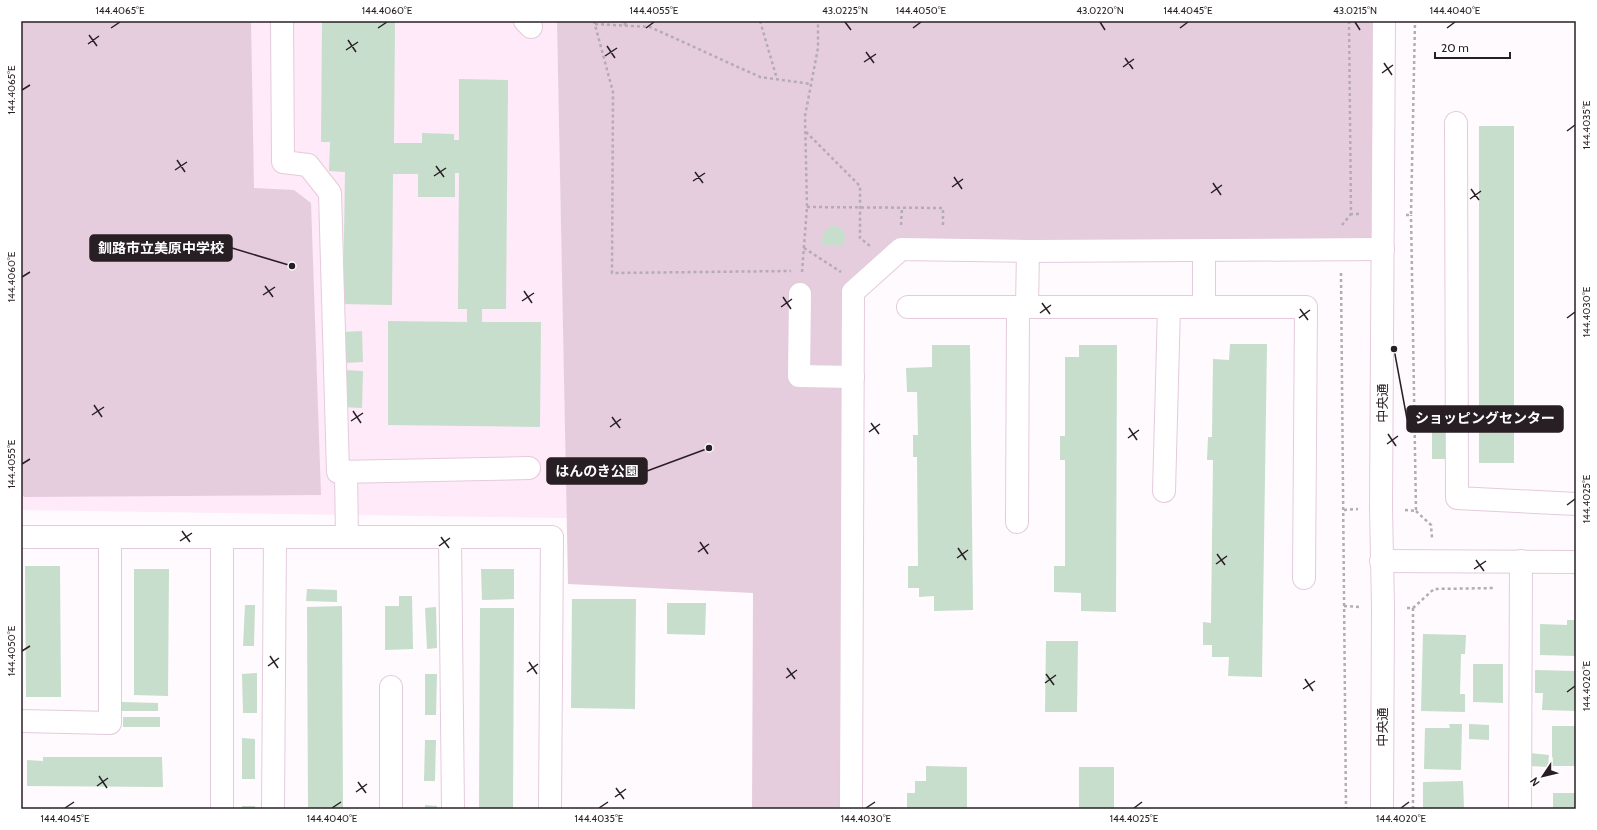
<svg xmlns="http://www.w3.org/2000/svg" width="1597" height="830" viewBox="0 0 1597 830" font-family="Cabin,'Noto Sans JP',sans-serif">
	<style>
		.built { fill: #feeaf8 }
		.green { fill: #e6cdde }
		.building { fill: #c6decb }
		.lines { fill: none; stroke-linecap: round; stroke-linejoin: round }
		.minor-casing { stroke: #e4cbdc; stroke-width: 24 }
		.path { stroke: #b3acb0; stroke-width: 2.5; stroke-dasharray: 3 3; stroke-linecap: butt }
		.minor { stroke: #fff; stroke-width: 22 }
		.ticks { fill: none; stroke: #281f25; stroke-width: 1.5 }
		.labels { text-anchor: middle; stroke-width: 4; stroke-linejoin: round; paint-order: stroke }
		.street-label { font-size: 13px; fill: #281f25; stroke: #fff }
		.leader { fill: none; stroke: #281f25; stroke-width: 1.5 }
		.callout-dot { fill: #281f25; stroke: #fff; stroke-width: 1.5 }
		.callout { fill: #281f25; stroke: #281f25; stroke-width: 1.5 }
		.callout-label { font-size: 14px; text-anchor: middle; font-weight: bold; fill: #fff }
		.neatline { fill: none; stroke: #281f25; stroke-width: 1.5 }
		.ticks-label { font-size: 10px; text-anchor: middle; fill: #281f25 }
	</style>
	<rect width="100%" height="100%" fill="#fffafd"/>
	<path class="built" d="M21 21H556L557 23 567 518 21 510Z"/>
	<g class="green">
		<path d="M21 21H251L254 188 294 190 311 203 321 495 24 497 21 493Z"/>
		<path d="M556 21H1384L1383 249H901L853 292 851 809H752L753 593 568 584 557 23Z"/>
	</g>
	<g class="building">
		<path d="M322 21H395L394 143H422V133L454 134V140H459V79L508 80 506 309H482V322H541L540 427 388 425V321L467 322V309H458L459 173H455V197H418V174H393L392 305 343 304 345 172 329 171 330 142H321Z"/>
		<rect x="1479" y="126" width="35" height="337"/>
		<path d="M831 226H837L842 229 845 234 844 246 822 245 823 233Z"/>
		<path d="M362 331 363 362 344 363V332Z"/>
		<path d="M1230 344H1267L1262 677 1228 676 1229 657H1212V645H1203V622L1211 623 1213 460H1207L1208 437H1212L1213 359 1229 360Z"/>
		<path d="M932 345H970L973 610 934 611V596L919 597V588H908V566H918L917 457H913V435H918L917 392H907L906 368 932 367Z"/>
		<path d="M1079 345H1117L1116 612 1081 611V593L1054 592V566H1065V460H1060V436H1065V357H1079Z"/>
		<path d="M343 370 363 371 362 408 343 407Z"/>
		<path d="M1432 431H1446L1445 459H1432Z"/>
		<path d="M25 566H60L61 697H26Z"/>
		<path d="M134 569H169L168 696 134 695Z"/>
		<path d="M481 569H514V599L482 600Z"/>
		<path d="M307 589 337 590V602L306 601Z"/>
		<path d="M399 596H412L413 649 385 650V606H399Z"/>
		<path d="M572 599H636L635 709 571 708Z"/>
		<path d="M667 603H706L705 635 667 634Z"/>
		<path d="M245 605H255L254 646H243Z"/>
		<path d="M342 606 343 809H308L307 607Z"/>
		<path d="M436 607 437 648 427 649 425 608Z"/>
		<path d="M480 608H514L513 809H479Z"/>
		<path d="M1567 620H1576V656L1540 655V624L1567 625Z"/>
		<path d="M1423 634 1466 635 1465 654H1461L1460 694H1465V712L1421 711Z"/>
		<path d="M1046 641H1078L1077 712H1045Z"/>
		<path d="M1473 664H1503V703L1473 702Z"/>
		<path d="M1535 670 1576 671V711L1542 710 1543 693H1535Z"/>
		<path d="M257 673V713H243L242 674Z"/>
		<path d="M425 674H437L436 715H425Z"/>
		<path d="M121 702 158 703V711H121Z"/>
		<rect x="123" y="717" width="37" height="10"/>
		<path d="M1449 724H1462L1461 770 1424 769 1425 728H1450Z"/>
		<path d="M1469 724 1489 725V740L1469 739Z"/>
		<rect x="1552" y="726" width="24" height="40"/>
		<path d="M242 738 255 739V779H242Z"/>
		<path d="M425 740H436L435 781H424Z"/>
		<path d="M1530 753 1549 755 1548 767 1530 766Z"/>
		<path d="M43 757H162L163 787 27 786V760L43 761Z"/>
		<path d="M926 766 967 767V809H907V793H915V781H926Z"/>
		<rect x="1079" y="767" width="35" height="42"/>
		<path d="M1463 781 1464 809H1423V782Z"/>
		<rect x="1553" y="793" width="23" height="16"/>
		<path d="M425 805 437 806V809H425Z"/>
		<rect x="242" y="806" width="13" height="3"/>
	</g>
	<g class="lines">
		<g class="minor-casing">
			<g id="minor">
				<path d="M282 21 283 162 308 165 330 193 338 472 529 468"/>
				<path d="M525 21 531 27"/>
				<path d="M1456 123 1457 498 1576 504"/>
				<path d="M1204 250V307"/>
				<path d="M800 294 799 376 853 377"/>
				<path d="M908 307H1306L1304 578"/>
				<path d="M1027 307 1028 251"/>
				<path d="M346 472 347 537"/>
				<path d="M1164 491 1169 307"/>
				<path d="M1017 522 1018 307"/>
				<path d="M21 537H552L550 809"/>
				<path d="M450 537 453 809"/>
				<path d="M1381 561 1576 562"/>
				<path d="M21 721 110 723V537"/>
				<path d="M222 809V537"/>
				<path d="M273 809 275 537"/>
				<path d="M391 809V687"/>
				<path d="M851 809 853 292 901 249 1028 251 1383 249"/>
				<path d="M1382 809 1383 607 1381 508 1384 21"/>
				<path d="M1520 809 1521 561"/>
			</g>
		</g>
		<g class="path">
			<path d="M594 21 613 92 612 273 791 271"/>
			<path d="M760 21 777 79"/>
			<path d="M1349 21 1351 214H1359"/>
			<path d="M595 24 650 27 760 77 811 84"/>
			<path d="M624 25 628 21"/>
			<path d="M806 132 860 186V238L870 246"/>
			<path d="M807 207 943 208V226"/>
			<path d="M1406 215H1411L1415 21"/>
			<path d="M901 225 902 207"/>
			<path d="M1342 225 1351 214"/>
			<path d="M804 248 841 272"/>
			<path d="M802 272 807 207 805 116 818 48V21"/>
			<path d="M1341 273 1346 809"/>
			<path d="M1344 510 1358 509"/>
			<path d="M1405 510 1416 511 1411 215"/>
			<path d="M1416 511 1431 525 1432 538"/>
			<path d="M1344 606 1360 607"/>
			<path d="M1407 608H1413V809"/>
			<path d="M1413 608 1434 589 1495 588"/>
		</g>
		<use href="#minor" class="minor"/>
	</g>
	<path class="ticks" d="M845 22 851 30M1100 22 1105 30M1355 22 1360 30M111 28 120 22M378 28 387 22M646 28 654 22M913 28 921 22M1180 28 1188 22M1447 28 1455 22M89 35 97 46M348 40 356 52M88 44 99 36M607 46 615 58M346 50 358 42M866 52 874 63M605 56 617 48M1125 58 1133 69M864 62 876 54M1384 63 1392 75M1123 67 1134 59M1382 73 1393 65M22 90 30 85M1567 131 1575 125M177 160 185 172M436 166 444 177M175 170 187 162M695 172 703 183M434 176 446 168M954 177 962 189M693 181 705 173M1213 183 1221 195M952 187 963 179M1471 189 1479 200M1211 193 1222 185M1470 199 1481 191M22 277 30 272M265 286 273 297M524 291 532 303M263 295 275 287M783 297 791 309M522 301 534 293M1042 303 1050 314M781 307 792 299M1300 309 1308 320M1040 313 1051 305M1299 318 1310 310M1567 318 1575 312M94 405 102 417M353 411 361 423M92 415 104 407M612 417 620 428M351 421 363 413M871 423 879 434M610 427 621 419M1129 428 1137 440M869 432 880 424M1388 434 1396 446M1128 438 1139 430M1387 444 1398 436M22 464 30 459M1567 505 1575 499M182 531 190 542M441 537 449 548M180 541 192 533M700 542 708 554M439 546 450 538M958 548 966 560M698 552 709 544M1217 554 1225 565M957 558 968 550M1476 560 1484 571M1216 564 1227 556M1474 569 1486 561M22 651 30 646M270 656 278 668M529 662 537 674M268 666 279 658M787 668 795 679M527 672 538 664M1046 674 1054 685M786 678 797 670M1305 679 1313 691M1045 683 1056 675M1303 689 1315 681M1567 692 1575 686M99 776 107 788M358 782 366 793M97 786 108 778M616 788 624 799M356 792 367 784M615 797 626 789M65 808 74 802M332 808 341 802M599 808 608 802M866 808 875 802M1134 808 1142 802M1401 808 1409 802"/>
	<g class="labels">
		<g class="street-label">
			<text transform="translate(1382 403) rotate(-90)" y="5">中央通</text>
			<text transform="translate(1382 727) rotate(-90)" y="5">中央通</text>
		</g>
	</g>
	<path class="leader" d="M292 266L232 248M1394 349L1407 419M709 448L647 471"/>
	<g class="callout-dot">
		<circle cx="292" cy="266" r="4"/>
		<circle cx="1394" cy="349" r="4"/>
		<circle cx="709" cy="448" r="4"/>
	</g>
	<g class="callout">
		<rect x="90" y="235" width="142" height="26" rx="4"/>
		<rect x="1407" y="406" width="156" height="26" rx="4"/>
		<rect x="547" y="458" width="100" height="26" rx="4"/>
	</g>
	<g class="callout-label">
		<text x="161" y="253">釧路市立美原中学校</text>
		<text x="1485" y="423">ショッピングセンター</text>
		<text x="597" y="476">はんのき公園</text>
	</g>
	<rect width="1597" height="830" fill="none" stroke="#ffffff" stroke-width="44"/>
	<g transform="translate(1543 776) rotate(235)" stroke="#ffffff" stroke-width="3" paint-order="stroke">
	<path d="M0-3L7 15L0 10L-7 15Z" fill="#281f25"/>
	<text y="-6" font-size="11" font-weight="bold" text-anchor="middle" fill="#281f25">N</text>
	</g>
	<path d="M1435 52v6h75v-6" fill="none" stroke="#281f25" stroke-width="2"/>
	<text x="1441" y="52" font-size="12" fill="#281f25" stroke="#ffffff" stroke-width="3" paint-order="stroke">20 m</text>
	<rect x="22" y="22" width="1553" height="786" class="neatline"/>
	<g class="ticks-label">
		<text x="120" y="14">144.4065°E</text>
		<text x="387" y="14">144.4060°E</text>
		<text x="654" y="14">144.4055°E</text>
		<text x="845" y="14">43.0225°N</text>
		<text x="921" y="14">144.4050°E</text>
		<text x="1100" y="14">43.0220°N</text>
		<text x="1188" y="14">144.4045°E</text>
		<text x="1355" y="14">43.0215°N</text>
		<text x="1455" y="14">144.4040°E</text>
		<text transform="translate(11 90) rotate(-90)" y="4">144.4065°E</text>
		<text transform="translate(1586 125) rotate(-90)" y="4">144.4035°E</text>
		<text transform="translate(11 277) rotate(-90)" y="4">144.4060°E</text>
		<text transform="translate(1586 312) rotate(-90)" y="4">144.4030°E</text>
		<text transform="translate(11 464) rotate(-90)" y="4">144.4055°E</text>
		<text transform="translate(1586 499) rotate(-90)" y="4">144.4025°E</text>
		<text transform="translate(11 651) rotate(-90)" y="4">144.4050°E</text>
		<text transform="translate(1586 686) rotate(-90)" y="4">144.4020°E</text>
		<text x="65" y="822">144.4045°E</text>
		<text x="332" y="822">144.4040°E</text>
		<text x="599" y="822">144.4035°E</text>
		<text x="866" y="822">144.4030°E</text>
		<text x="1134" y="822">144.4025°E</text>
		<text x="1401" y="822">144.4020°E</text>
	</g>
</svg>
